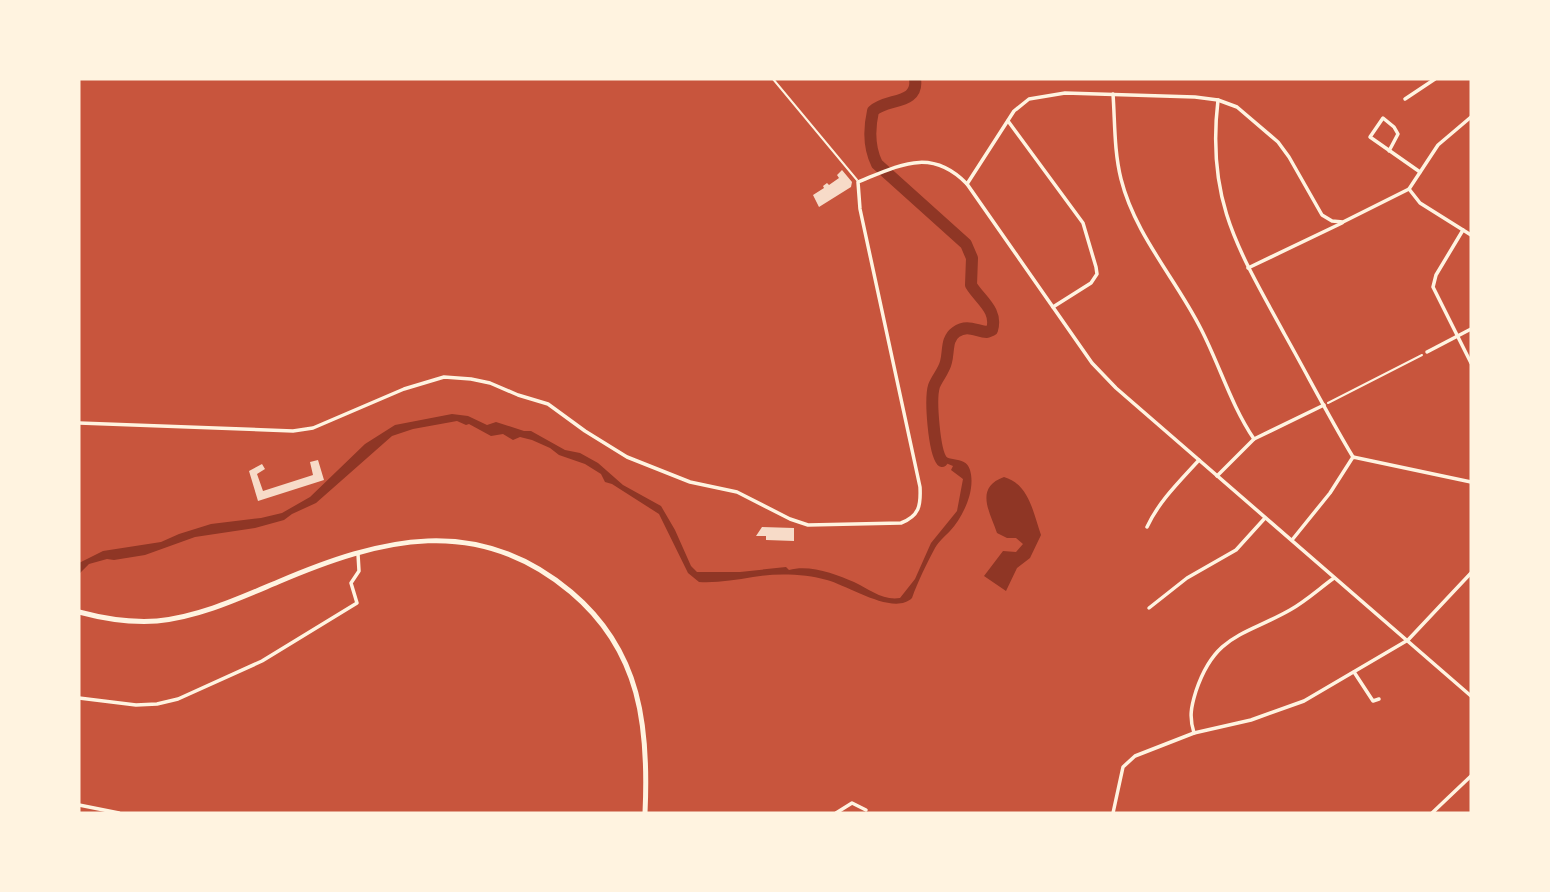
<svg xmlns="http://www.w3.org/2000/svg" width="1550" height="892" viewBox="0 0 1550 892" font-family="'Source Sans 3',sans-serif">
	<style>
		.water { fill: #8f3625 }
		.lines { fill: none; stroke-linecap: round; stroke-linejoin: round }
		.river { stroke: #8f3625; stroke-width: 12 }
		.building { fill: #f7dbc8 }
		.path { stroke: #fff3e0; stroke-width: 2 }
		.service { stroke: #fff3e0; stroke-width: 2 }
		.minor { stroke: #fff3e0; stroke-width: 3.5 }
		.tertiary { stroke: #fff3e0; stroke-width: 3.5 }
		.primary { stroke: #fff3e0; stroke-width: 5 }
	</style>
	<rect width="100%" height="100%" fill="#c8553d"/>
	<g class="water">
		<path d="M452 414 468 416 487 425 496 422 524 431H531L565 450 580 453 598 463 623 485 661 506 675 530 691 566 697 572H740L786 567 789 570C809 564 836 574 854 582 869 589 883 601 900 598L915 579 931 543 957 511 963 479 951 470 953 466 936 459 932 446 939 447C942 466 966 453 970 470 976 490 963 517 950 531 944 537 939 541 935 548 927 563 918 581 912 598 894 616 849 586 827 580 805 574 777 573 753 577 735 580 717 583 699 582L688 573 659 514 612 484 605 482 601 474 585 464 559 455 550 448 532 440 520 437 513 440 503 434 491 436 469 424 466 425 457 421 413 429 392 436 316 503 292 514 284 520 255 528 195 537 145 555 114 560 107 559 89 564 79 574V563L103 551 161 542 179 534 211 524 261 518 282 513 310 497 365 444 395 425Z"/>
		<path d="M1004 477C1029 484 1033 512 1041 535L1030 558 1017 568 1006 591 984 576 1003 551 1016 552 1023 544 1016 538H1007L997 533C990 512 974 488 1004 477Z"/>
	</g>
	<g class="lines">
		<path class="river" d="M915 79C919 105 886 98 873 111 869 129 869 148 877 164L966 244 972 258 971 285C980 300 998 310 992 330L987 332C976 331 967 324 956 332 946 339 949 351 946 362 944 371 937 378 934 386 930 399 934 451 942 461"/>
	</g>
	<g class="building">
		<path d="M842 170 852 182 851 187 819 207 813 195 824 188 823 186 827 183 829 185 839 178 837 175Z"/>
		<path d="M318 460 324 480 258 501 249 471 262 464 265 469 257 474 263 491 313 475 310 462Z"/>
		<path d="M762 527 794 528V541L766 540V536H756Z"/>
	</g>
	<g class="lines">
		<path class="path" d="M1328 403 1422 355"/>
		<path class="service" d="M773 79 857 180"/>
		<g class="minor">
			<path d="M1113 94C1115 122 1114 151 1121 179 1135 235 1176 279 1201 329 1220 366 1231 405 1254 439"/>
			<path d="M1405 99 1435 79"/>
			<path d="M1218 100C1206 202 1239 250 1285 335 1308 376 1329 417 1353 457"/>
			<path d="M1008 121 1083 223 1096 267 1097 274 1091 283 1053 307"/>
			<path d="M1389 151 1398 134 1394 127 1383 118 1370 137 1420 172"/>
			<path d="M967 184 1014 111 1029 99 1065 93 1195 97 1218 100 1237 107 1278 142 1289 157 1322 215 1332 221 1343 222 1409 189 1438 145 1471 117"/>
			<path d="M1409 189 1420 203 1471 235"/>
			<path d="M1463 230 1436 275 1433 287 1471 363"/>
			<path d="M1248 268 1342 223"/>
			<path d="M1427 352 1471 329"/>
			<path d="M79 423 293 431 313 428 404 389 444 377 471 379 490 383 518 395 548 404 585 431 627 457 690 482 737 492 790 519 808 525 901 523C919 516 921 506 920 487L860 209 858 182C900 165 931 147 967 184L1092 363 1116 388 1471 696"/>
			<path d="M1217 476 1254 439 1324 405"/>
			<path d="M1147 527C1159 501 1180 481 1199 460"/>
			<path d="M1292 540 1330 493 1353 457 1471 482"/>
			<path d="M1149 608 1187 578 1236 550 1265 518"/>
			<path d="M1354 672 1373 701 1379 699"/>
			<path d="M79 698 136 705 157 704 178 699 262 661 357 603 351 583 359 571 358 554"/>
			<path d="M1194 733C1189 717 1191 707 1196 691 1215 634 1244 636 1290 610 1306 601 1320 588 1334 578"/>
			<path d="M79 805 119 813"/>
			<path d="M836 813 852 803 866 810"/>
			<path d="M1113 813 1123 767 1135 756 1194 733 1251 720 1304 701 1408 640 1471 573"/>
		</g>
		<path class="tertiary" d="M1432 813 1471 776"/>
		<path class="primary" d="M79 612C105 619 130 623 157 621 199 617 240 598 278 582 381 538 477 513 571 592 641 651 649 727 645 813"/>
	</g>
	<rect width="1550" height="892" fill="none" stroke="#fff3e0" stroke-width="161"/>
</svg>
